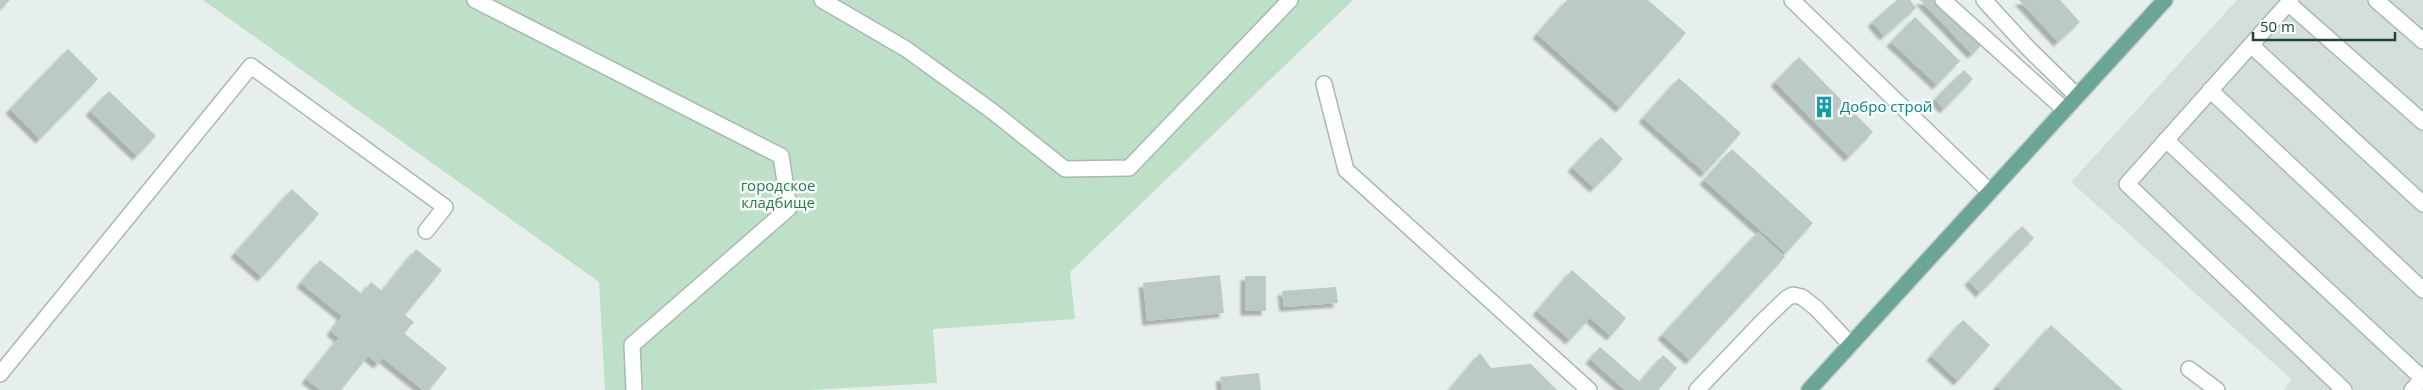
<svg xmlns="http://www.w3.org/2000/svg" width="2423" height="390" viewBox="0 0 2423 390" font-family="'Open Sans',sans-serif">
	<style>
		.built { fill: #d4dfda }
		.green { fill: #bfe0c8 }
		.building { fill: #bbcac4; filter: url(#shadow) }
		.lines { fill: none; stroke-linecap: round; stroke-linejoin: round }
		.minor-casing { stroke: #a8b8b2; stroke-width: 18 }
		.major-casing { stroke: #c2cac8; stroke-width: 18 }
		.minor { stroke: #fff; stroke-width: 15 }
		.major { stroke: #6aa596; stroke-width: 15 }
		.labels { text-anchor: middle; stroke-width: 5; stroke-linejoin: round; paint-order: stroke }
		.culture-label { font-size: 15px; fill: #0d838f; stroke: #f7fbf9; text-anchor: start }
		.park-label { font-size: 15px; fill: #2d7a4b; stroke: #f7fbf9 }
	</style>
	<defs>
		<filter id="shadow"><feDropShadow dx="-4.5" dy="4.5" stdDeviation="1" flood-color="#0004"/></filter>
	</defs>
	<rect width="100%" height="100%" fill="#e6efeb"/>
	<path class="built" d="M2237 0H2423V390H2284L2291 379 2071 182Z"/>
	<path class="green" d="M203 0H1353L1070 272 1075 319 933 329 937 383 808 390H605L599 282Z"/>
	<g class="building">
		<path d="M0 0H10L0 10Z"/>
		<path d="M1567 0H1648L1686 33 1620 108 1537 34Z"/>
		<path d="M1897 0H1910L1916 8 1884 36 1872 22Z"/>
		<path d="M1920 0H1937L1981 46 1972 54Z"/>
		<path d="M2019 0H2060L2080 22 2058 42Z"/>
		<path d="M1915 17 1960 61 1937 85 1891 42Z"/>
		<path d="M68 49 98 79 40 139 10 109Z"/>
		<path d="M1799 57 1873 132 1849 157 1775 82Z"/>
		<path d="M1964 70 1973 79 1944 109 1935 99Z"/>
		<path d="M1679 78 1741 133 1705 173 1643 118Z"/>
		<path d="M109 91 156 136 137 156 90 111Z"/>
		<path d="M1601 137 1623 159 1594 188 1572 167Z"/>
		<path d="M1732 149 1813 223 1786 253 1704 180Z"/>
		<path d="M292 189 319 214 262 277 235 253Z"/>
		<path d="M2022 226 2034 238 1980 293 1969 281Z"/>
		<path d="M1758 232 1785 257 1690 360 1662 335Z"/>
		<path d="M416 249 442 270 405 315 414 322 404 333 447 368 429 390H423L383 358 378 364 368 356 341 390H320L306 379 339 338 331 331 342 316 301 283 320 260 362 294 371 282 382 291Z"/>
		<path d="M1572 270 1626 318 1611 336 1590 318 1570 340 1537 311Z"/>
		<path d="M1220 275 1224 313 1147 321 1143 283Z"/>
		<rect x="1245" y="276" width="21" height="35"/>
		<path d="M1336 287 1338 303 1284 307 1282 291Z"/>
		<path d="M1963 320 1990 345 1958 381 1931 356Z"/>
		<path d="M2051 325 2123 390H2002L1997 386Z"/>
		<path d="M1600 347 1640 382 1663 355 1677 368 1658 390H1625L1590 359Z"/>
		<path d="M1480 353 1491 368 1531 364 1557 390H1449Z"/>
		<path d="M1259 373 1261 390H1222L1220 377Z"/>
	</g>
	<g class="lines">
		<g class="minor-casing">
			<g id="minor">
				<path d="M475 0 781 156 789 208 632 345 634 390"/>
				<path d="M822 0 906 49 992 111 1065 169 1129 168 1290 0"/>
				<path d="M1792 0 1990 192"/>
				<path d="M1943 0 2065 110"/>
				<path d="M1984 0 2028 48 2077 96"/>
				<path d="M2291 0 2127 184 2344 390"/>
				<path d="M2376 0 2423 41"/>
				<path d="M2288 3 2423 122"/>
				<path d="M2251 45 2423 204"/>
				<path d="M1324 84 1346 170 1589 390"/>
				<path d="M2210 90 2423 290"/>
				<path d="M2166 140 2423 379"/>
				<path d="M2189 369 2217 390"/>
				<path d="M0 374 251 66 445 207 426 231"/>
				<path d="M1697 390 1762 322 1787 298 1793 295 1802 297 1816 308 1850 344"/>
				<path d="M2412 390 2423 378"/>
			</g>
		</g>
		<g class="major-casing">
			<path id="major" d="M1809 390 2165 0"/>
		</g>
		<use href="#minor" class="minor"/>
		<use href="#major" class="major"/>
	</g>
	<defs>
		<g id="building-bare" transform="scale(1.725)"><path d="M-4-6H4V6H1V3H-1V6H-4ZM-2.5-4.3h1.7v1.8h-1.7ZM.8-4.3h1.7v1.8H.8ZM-2.5-1h1.7V.8h-1.7ZM.8-1h1.7V.8H.8Z" fill="#0f9aa8" stroke="#f7fbf9" stroke-width="2.5" paint-order="stroke"/></g>
	</defs>
	<g fill-rule="evenodd">
		<use href="#building-bare" x="1824" y="107"/>
	</g>
	<g class="labels">
		<g class="culture-label">
			<text x="1840" y="112">Добро строй</text>
		</g>
		<g class="park-label">
			<text x="778" y="191">городское<tspan x="778" dy="17">кладбище</tspan></text>
		</g>
	</g>
	<path d="M2253 32v8h142v-8" fill="none" stroke="#24423a" stroke-width="2.5"/>
	<text x="2260" y="32" font-size="15" fill="#24423a" stroke="#f7fbf9" stroke-width="4" paint-order="stroke">50 m</text>
</svg>
